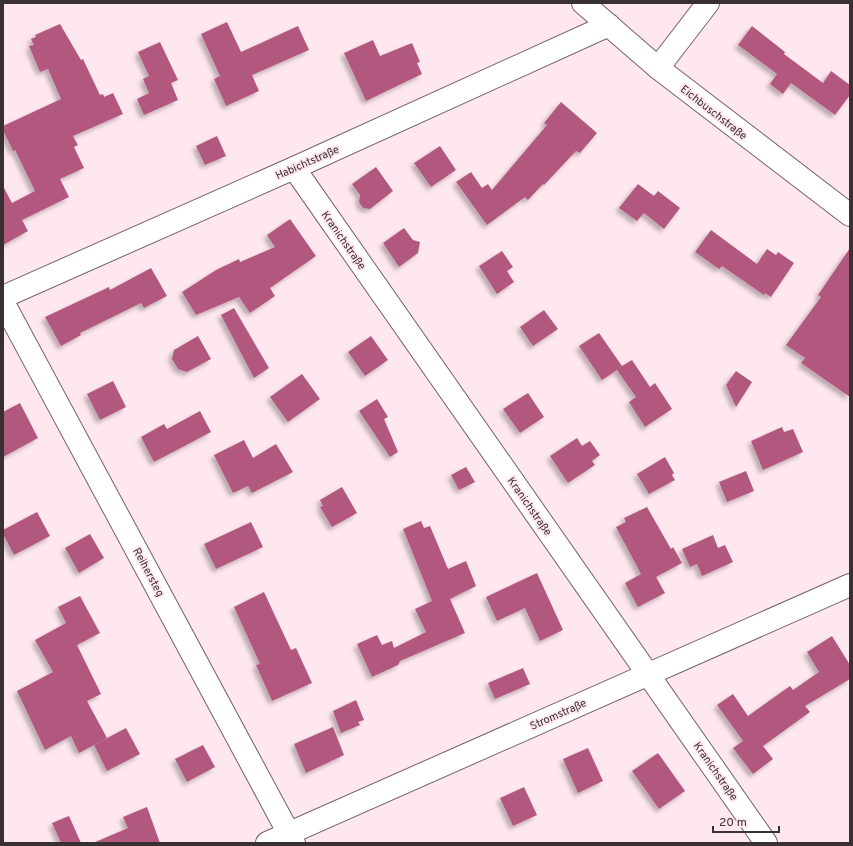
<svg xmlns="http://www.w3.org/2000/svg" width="853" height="846" viewBox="0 0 853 846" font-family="Overpass,sans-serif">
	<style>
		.building { fill: #b2597f; filter: url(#shadow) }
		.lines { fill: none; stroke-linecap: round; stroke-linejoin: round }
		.minor-casing { stroke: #766269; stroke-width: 24 }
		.minor { stroke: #fff; stroke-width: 22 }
		.labels { text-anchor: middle; stroke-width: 4; stroke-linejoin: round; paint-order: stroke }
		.street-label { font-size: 11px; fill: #393033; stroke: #ffe7ef }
	</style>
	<defs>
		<filter id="shadow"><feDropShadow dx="-3.5" dy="3.5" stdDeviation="2" flood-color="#0004"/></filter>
	</defs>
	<rect width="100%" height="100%" fill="#ffe7ef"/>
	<g class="building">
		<path d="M227 22 241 52 298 26 309 50 252 75 259 91 226 106 214 79 220 76 201 34Z"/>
		<path d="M60 24 81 60 83 59 100 95 103 94 104 97 113 93 123 114 73 136 78 145 74 147 84 168 60 179 69 197 22 220 28 231 3 245V186L12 203 35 191 15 150 13 151 3 130V126L61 99 48 69 40 72 29 46 34 45 31 39 36 37 35 35Z"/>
		<path d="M752 26 785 52 784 54 823 83 831 71 850 85V95L835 115 791 83 783 94 770 84 777 74 738 45Z"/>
		<path d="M373 40 380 56 412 43 420 62 417 63 422 74 366 101 344 53Z"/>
		<path d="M160 42 178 80 171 83 178 100 144 115 137 99 149 93 143 79 149 76 138 52Z"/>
		<path d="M561 102 597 133 580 153 576 151 544 185 543 184 528 200 525 197 487 225 456 182 471 172 482 188 488 184 492 190 547 125 544 123Z"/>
		<path d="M217 136 226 156 205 165 196 146Z"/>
		<path d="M440 146 456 170 431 187 414 163Z"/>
		<path d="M376 167 393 191 370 209 363 208 359 202 360 195 352 184Z"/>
		<path d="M638 184 654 196 658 191 680 208 664 229 644 213 637 221 619 208Z"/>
		<path d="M290 219 316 256 270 288 275 296 250 313 239 297 196 315 182 292 216 270 239 259 240 262 275 247 267 235Z"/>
		<path d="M404 228 413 240 420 242 418 253 399 267 383 243Z"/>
		<path d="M711 230 757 264 767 249 776 255 778 252 794 263 771 297 765 293 764 295 722 266 719 269 695 252Z"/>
		<path d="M850 248V397L801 363 805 358 786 345 821 297 818 295Z"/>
		<path d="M502 251 513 267 507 271 514 282 497 294 479 266Z"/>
		<path d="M151 268 167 296 144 308 141 303 80 333 81 335 61 346 45 317 109 287 110 290Z"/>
		<path d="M234 308 269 368 254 378 221 315Z"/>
		<path d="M544 310 558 329 533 346 520 327Z"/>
		<path d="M599 333 622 366 632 360 650 387 655 383 672 409 645 427 629 402 636 397 617 370 602 380 579 346Z"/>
		<path d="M198 336 211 359 187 372 178 369 172 359 174 350Z"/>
		<path d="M371 336 388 360 365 376 348 352Z"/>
		<path d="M736 371 752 382 736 407 726 385Z"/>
		<path d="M302 374 320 399 288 422 270 397Z"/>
		<path d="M113 381 126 407 100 420 87 394Z"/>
		<path d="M528 393 544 417 520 433 503 409Z"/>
		<path d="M377 399 388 417 384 419 398 452 390 457 359 411Z"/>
		<path d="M20 403 38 438 3 457V412Z"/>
		<path d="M200 411 211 432 154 462 141 437 164 424 167 429Z"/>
		<path d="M782 427 784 432 793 429 803 452 763 470 751 441Z"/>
		<path d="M577 438 582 446 590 441 600 455 592 461 595 465 568 483 550 456Z"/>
		<path d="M244 440 253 458 276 444 293 472 252 493 248 486 233 493 214 455Z"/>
		<path d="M665 457 674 473 672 475 675 480 649 494 637 474Z"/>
		<path d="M466 467 475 482 459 490 451 475Z"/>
		<path d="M746 471 754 491 727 502 719 482Z"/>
		<path d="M342 487 357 513 332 527 320 507 323 506 320 500Z"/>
		<path d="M647 507 671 549 673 547 682 563 656 577 665 593 638 607 625 583 641 574 616 527 626 522 624 518Z"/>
		<path d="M37 512 50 536 14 555 3 534V530Z"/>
		<path d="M421 521 424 528 430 526 448 569 466 561 476 586 450 599 465 633 400 661 398 665 372 677 357 644 377 635 382 645 392 641 394 648 426 632 415 609 432 601 403 529Z"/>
		<path d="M251 522 263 547 216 569 204 544Z"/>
		<path d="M90 534 104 558 79 573 65 548Z"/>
		<path d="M713 535 718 548 725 545 733 562 702 576 697 564 690 567 682 549Z"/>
		<path d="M537 573 563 630 540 641 525 608 497 621 486 597Z"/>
		<path d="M264 592 291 650 296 648 312 683 272 701 256 665 260 664 234 607Z"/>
		<path d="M80 596 100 633 77 645 101 694 87 701 107 738 79 753 71 736 45 750 17 691 53 672 35 640 66 623 58 607Z"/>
		<path d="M832 636 850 665V679L805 706 810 712 763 746 773 759 753 774 733 748 743 741 717 705 733 694 748 716 790 686 793 690 819 672 807 652Z"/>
		<path d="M523 668 530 684 495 699 488 683Z"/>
		<path d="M356 700 364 720 358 722 360 725 341 733 333 711Z"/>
		<path d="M333 727 344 755 306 773 294 744Z"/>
		<path d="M126 728 140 754 107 771 94 745Z"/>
		<path d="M203 745 215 767 187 782 175 759Z"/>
		<path d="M588 748 603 781 578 793 563 759Z"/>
		<path d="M658 753 685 791 659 809 632 771Z"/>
		<path d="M524 787 537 815 513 826 500 798Z"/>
		<path d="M147 807 160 843H93L128 828 123 817Z"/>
		<path d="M69 816 81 843H61L52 823Z"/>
	</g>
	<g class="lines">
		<g class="minor-casing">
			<g id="minor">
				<path d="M583 3 658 68 850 215"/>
				<path d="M658 68 708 3"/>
				<path d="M294 168 766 843"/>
				<path d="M3 297 294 168 609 25"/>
				<path d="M3 302 294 843"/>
				<path d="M267 843 850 585"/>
			</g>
		</g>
		<use href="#minor" class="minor"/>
	</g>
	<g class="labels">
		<g class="street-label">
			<text transform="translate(714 112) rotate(38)" y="4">Eichbuschstraße</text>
			<text transform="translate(307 162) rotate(-24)" y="4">Habichtstraße</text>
			<text transform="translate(344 240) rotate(55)" y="4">Kranichstraße</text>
			<text transform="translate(530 506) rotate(55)" y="4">Kranichstraße</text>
			<text transform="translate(149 572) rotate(62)" y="4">Reihersteg</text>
			<text transform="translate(558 714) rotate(-24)" y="4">Stromstraße</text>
			<text transform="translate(716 771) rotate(55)" y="4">Kranichstraße</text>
		</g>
	</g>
	<rect width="853" height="846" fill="none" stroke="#393033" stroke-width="8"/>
	<path d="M713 826v6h66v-6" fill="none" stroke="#393033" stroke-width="2"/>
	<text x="719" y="826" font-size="12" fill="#393033" stroke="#ffe7ef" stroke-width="3" paint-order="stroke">20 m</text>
</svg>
